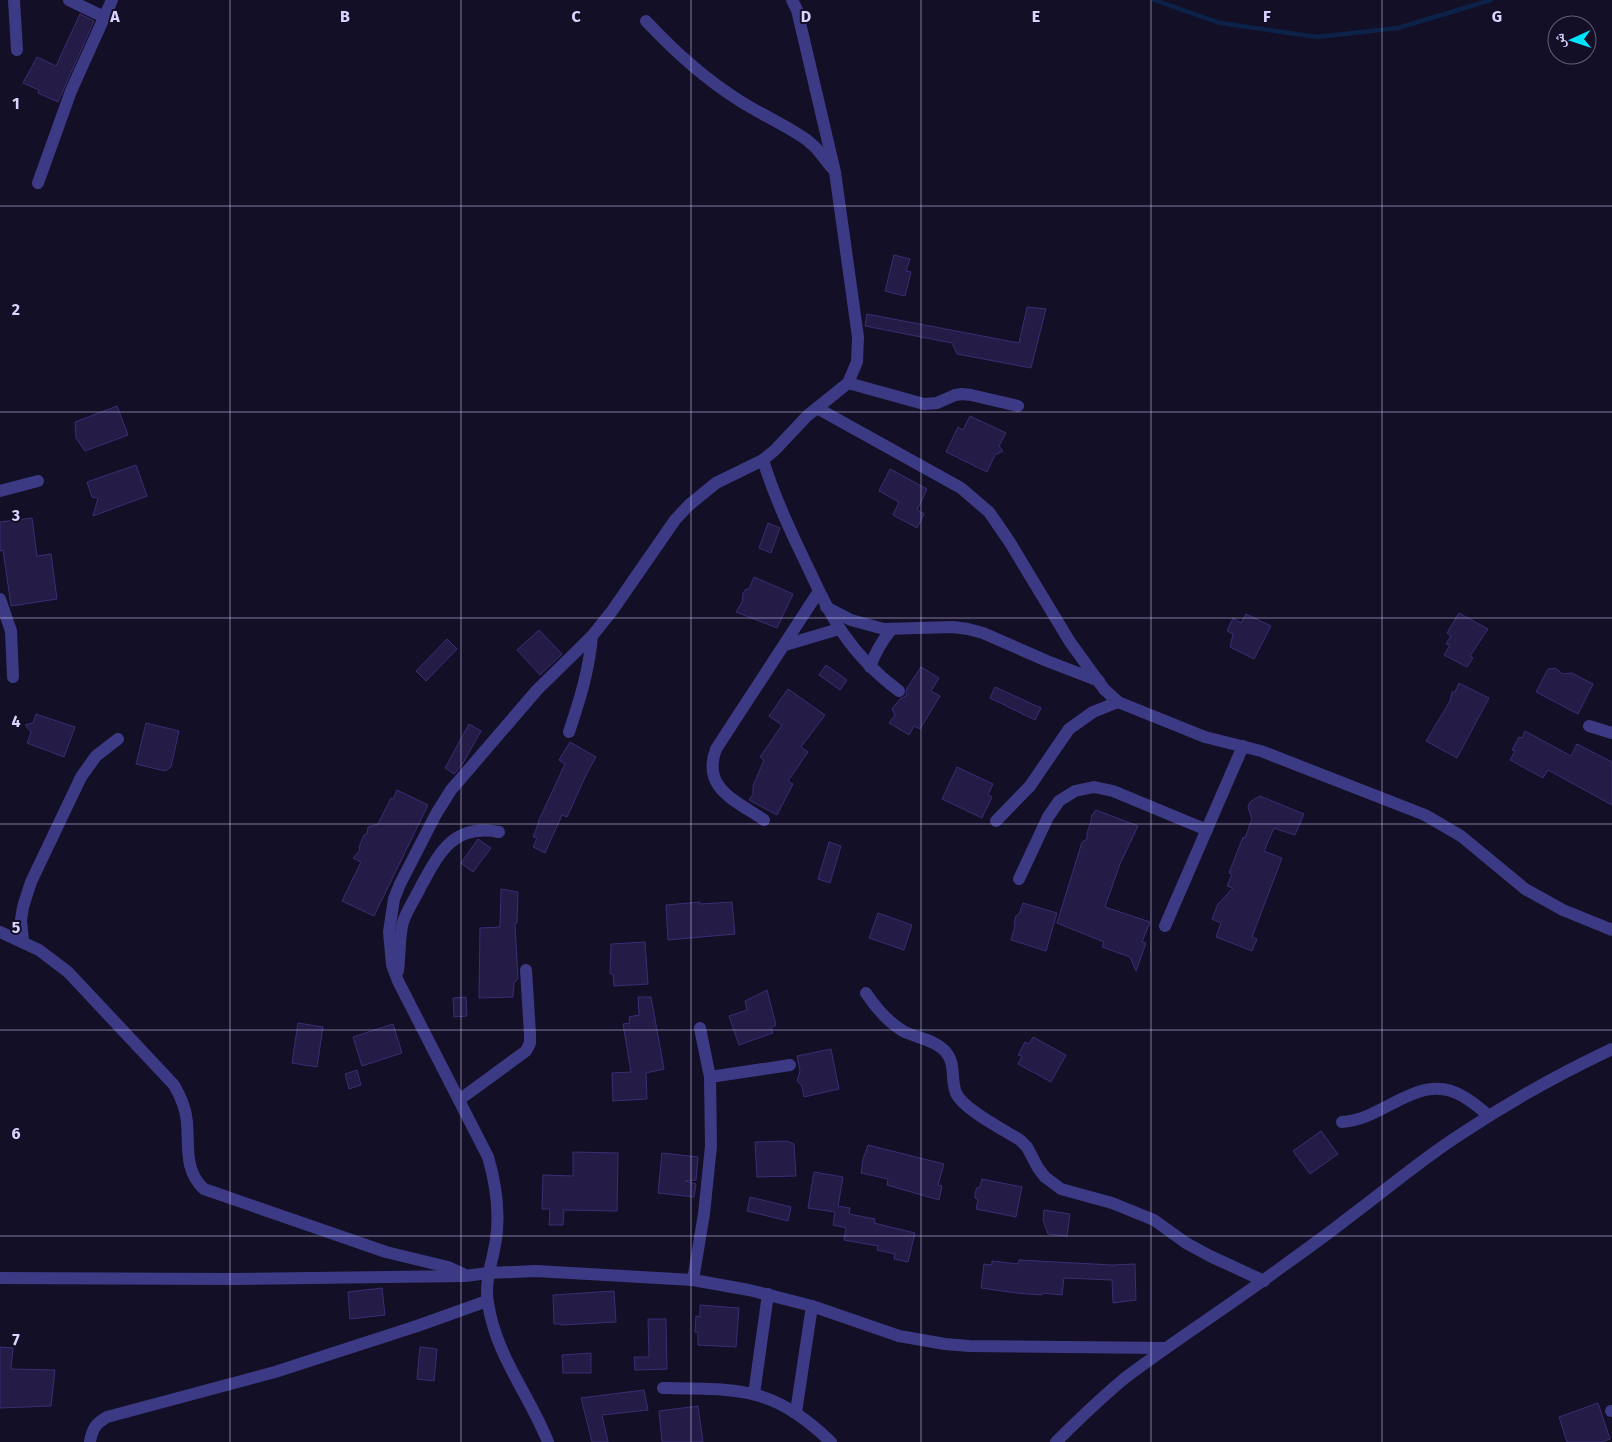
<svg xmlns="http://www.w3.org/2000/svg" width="1612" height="1442" viewBox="0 0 1612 1442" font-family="'Fira Sans','Noto Naskh Arabic',sans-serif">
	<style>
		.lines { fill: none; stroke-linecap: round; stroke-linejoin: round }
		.stream { stroke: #0c2248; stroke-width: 4.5 }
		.building { fill: #241b47; stroke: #3b2d73 }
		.minor { stroke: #3d3a85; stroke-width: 12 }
		.tertiary { stroke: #3d3a85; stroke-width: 12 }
		.grid { fill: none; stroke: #d9d4ff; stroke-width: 1; stroke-opacity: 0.55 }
		.grid-label { font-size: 16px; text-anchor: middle; font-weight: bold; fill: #d9d4ff; stroke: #130f26; stroke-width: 4; stroke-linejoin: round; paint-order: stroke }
	</style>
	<rect width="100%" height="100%" fill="#130f26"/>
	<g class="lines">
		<path class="stream" d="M1154 0 1220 23 1317 37 1398 28 1491 0"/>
	</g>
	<g class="building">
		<path d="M80 14 94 21 58 102 38 93 39 90 23 83 37 57 56 66Z"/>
		<path d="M894 255 910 259 906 271 911 272 905 296 885 291Z"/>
		<path d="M1027 307 1046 309 1031 368 957 354 952 343 865 326 867 314 1019 343Z"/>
		<path d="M117 406 128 435 85 451 76 438 75 422Z"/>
		<path d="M970 416 1006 433 999 446 1003 451 995 455 987 472 946 452 958 427 963 430Z"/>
		<path d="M136 465 147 496 93 516 98 498 92 497 87 482Z"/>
		<path d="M890 469 927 489 917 510 924 514 917 528 893 515 899 502 879 491Z"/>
		<path d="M32 518 37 556 51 554 57 599 11 606 3 550 0 551V522Z"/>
		<path d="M768 523 780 528 771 553 759 548Z"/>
		<path d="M754 577 793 594 777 628 736 612 742 602 743 593 746 589H749Z"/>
		<path d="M1459 613 1488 629 1470 656 1473 658 1467 667 1444 655 1450 645 1446 644 1451 636 1447 633Z"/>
		<path d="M1246 614 1271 626 1254 659 1230 647 1233 634 1227 631 1233 618 1241 623Z"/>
		<path d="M539 630 562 654 540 675 517 650Z"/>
		<path d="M447 639 457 649 426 681 416 671Z"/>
		<path d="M826 665 847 680 840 690 819 675Z"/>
		<path d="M921 667 939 678 931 691 940 696 920 729 914 726 909 735 889 723 895 715 892 709 900 699 906 696 907 688Z"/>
		<path d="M1555 668 1563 674 1572 673 1593 684 1578 714 1536 692 1548 669Z"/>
		<path d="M1459 683 1489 698 1457 758 1426 741 1450 701 1452 692H1455Z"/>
		<path d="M995 687 1041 708 1035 720 990 698Z"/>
		<path d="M788 689 825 715 801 747 808 752 788 781 793 784 777 815 749 800 753 794V786L764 760 760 757 782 725 769 716Z"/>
		<path d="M36 714 75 727 64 757 27 743 31 732 25 725 33 723Z"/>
		<path d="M146 723 179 731 171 767 165 771 136 764Z"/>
		<path d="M469 724 481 731 462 765 454 774 445 768Z"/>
		<path d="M1525 731 1571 756 1577 744 1612 762V805L1548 770 1543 778 1510 760 1515 751 1512 750 1519 737 1522 738Z"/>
		<path d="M570 742 596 757 587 773 567 817 562 815 545 853 533 847 537 838 533 837 539 822H538L565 764 559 760Z"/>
		<path d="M957 767 993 784 988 795 992 797 982 818 942 799Z"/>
		<path d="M397 790 428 805 374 916 342 901 361 862 353 858 360 850 359 847 364 835 367 834 368 827 378 824 391 798 393 799Z"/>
		<path d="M1260 796 1304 814 1295 835 1274 828 1264 851 1282 858 1252 937 1257 939 1252 951 1216 937 1221 923 1212 919 1218 904 1233 888 1227 886 1232 874 1229 873 1243 837 1245 838 1252 819 1248 807 1250 802Z"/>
		<path d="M1096 810 1138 826 1120 864 1105 907 1150 922 1142 942 1146 943 1136 971 1130 957 1102 947 1104 942 1057 923 1082 842 1087 839V833L1091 822 1092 815Z"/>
		<path d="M478 839 491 848 473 872 461 863Z"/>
		<path d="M829 842 841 846 830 883 818 879Z"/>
		<path d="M501 889 518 892 517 923 515 924 518 979 514 983 513 997 479 998 480 928 500 927Z"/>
		<path d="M700 902V904L732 902 735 934 668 940 666 905Z"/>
		<path d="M1023 903 1057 913 1046 951 1011 940 1015 926 1014 923 1016 916 1019 914Z"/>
		<path d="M878 913 912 925 904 950 869 938Z"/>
		<path d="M645 942 648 984 614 986 613 974H610L611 944Z"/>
		<path d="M767 990 776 1025 771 1028 773 1033 739 1045 729 1016 747 1010 745 1001Z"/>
		<path d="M466 997 467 1016 454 1017 453 998Z"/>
		<path d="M638 997H651L664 1069 646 1073 647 1099 613 1101 612 1073 631 1072 623 1024 630 1023 629 1017 639 1015Z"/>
		<path d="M298 1023 323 1027 317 1067 292 1063Z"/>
		<path d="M393 1024 402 1053 362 1066 353 1037Z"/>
		<path d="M1033 1037 1066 1055 1051 1082 1018 1064 1022 1056 1018 1055 1025 1042 1029 1044Z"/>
		<path d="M831 1049 839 1089 804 1097 802 1086 797 1081 800 1071 797 1056Z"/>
		<path d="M357 1070 361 1085 349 1089 345 1074Z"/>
		<path d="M1321 1131 1338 1154 1310 1174 1293 1151Z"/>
		<path d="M787 1141 794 1144 796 1176 757 1177 755 1142Z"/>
		<path d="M868 1145 944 1164 938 1185 942 1186 939 1200 887 1185 888 1179 861 1173 863 1159Z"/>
		<path d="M573 1152 618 1153 617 1211 564 1210 563 1225H549L550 1209H542L543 1175 573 1176Z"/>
		<path d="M662 1153 698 1157 696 1180 685 1181 696 1184 694 1197 658 1193Z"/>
		<path d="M814 1172 843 1177 838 1206 850 1208 849 1214 875 1219 874 1223 915 1233 908 1262 894 1259 895 1254 877 1250 878 1246 844 1240 846 1228 833 1225 835 1212 808 1208Z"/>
		<path d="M982 1179 1022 1187 1016 1217 976 1209 978 1200 975 1198V1193L977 1188 980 1187Z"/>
		<path d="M750 1197 791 1207 788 1221 747 1211Z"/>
		<path d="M1044 1210 1070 1214 1067 1236 1048 1234 1043 1220Z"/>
		<path d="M1019 1260 1112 1265 1135 1264 1136 1300 1113 1303 1112 1280 1064 1278 1062 1295 1042 1293V1295L1016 1293 981 1288 984 1264 992 1265V1261L1018 1264Z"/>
		<path d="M382 1288 385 1315 350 1319 348 1292Z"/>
		<path d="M614 1291 616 1322 561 1325V1324H554L553 1295Z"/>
		<path d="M700 1305 739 1308 736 1347 698 1345V1332H695L696 1316 700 1317Z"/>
		<path d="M648 1319H666L667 1369 635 1370 634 1357H649Z"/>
		<path d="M0 1347 13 1348 11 1369 55 1370 51 1406 0 1408Z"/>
		<path d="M420 1347 437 1349 434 1381 417 1379Z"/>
		<path d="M591 1353V1373H563L562 1355Z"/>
		<path d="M644 1390 648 1410 602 1415 608 1442H592L581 1398Z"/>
		<path d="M1598 1403 1610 1439 1602 1442H1567L1559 1417Z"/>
		<path d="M698 1406 703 1442H662L659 1411Z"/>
	</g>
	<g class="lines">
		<g class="minor">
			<path d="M14 0 17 50"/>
			<path d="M69 0 104 17"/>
			<path d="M646 21C674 51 705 79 740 101 762 115 786 125 807 140L816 148 832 168"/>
			<path d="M38 183 71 91 112 0"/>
			<path d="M848 383 924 404 937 403 955 395 962 394 971 395 1018 406"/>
			<path d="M817 408 961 488 989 512 1009 541 1070 642 1104 689 1118 702 1205 737 1261 751 1425 815 1461 836 1525 889 1563 910 1612 930"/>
			<path d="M763 460C773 493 787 524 802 555 830 614 845 650 899 691"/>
			<path d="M0 491 38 481"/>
			<path d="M0 599 11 631 13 677"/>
			<path d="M826 607 851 620 884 629 953 627 968 629 983 633 1047 661 1099 681"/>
			<path d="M785 645 839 629"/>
			<path d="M870 667C875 653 881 642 891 630"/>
			<path d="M1589 726 1612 733"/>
			<path d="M569 732C580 699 589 671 592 636"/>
			<path d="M764 820C737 801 701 789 716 749L819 591"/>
			<path d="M996 821 1030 786 1069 729 1093 712 1118 702"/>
			<path d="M1019 879 1048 817 1059 801 1075 791 1094 787 1113 791 1207 830"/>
			<path d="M1165 926 1243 746"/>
			<path d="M0 932 39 950 68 972 174 1085C181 1097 186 1109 187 1122 189 1146 184 1171 204 1189L386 1252 448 1267 463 1274"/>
			<path d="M23 941 21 920 23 907 31 882 81 777 96 756 118 739"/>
			<path d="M398 971C400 955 399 937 403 922 407 910 415 899 420 888 439 853 453 823 499 832"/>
			<path d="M866 993C876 1008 888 1022 903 1031 916 1038 933 1039 944 1050 957 1063 950 1078 956 1093 963 1109 1004 1130 1020 1140L1027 1147 1038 1168 1045 1177 1061 1189 1112 1203 1154 1220 1186 1243 1210 1256 1264 1281"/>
			<path d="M710 1077 790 1065"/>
			<path d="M459 1100 526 1051 530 1043V1034L526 970"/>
			<path d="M1342 1122C1385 1120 1420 1069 1464 1097 1473 1102 1481 1109 1489 1116"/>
			<path d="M0 1278 232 1279 465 1276 488 1273 536 1271 693 1280 749 1290 812 1306 899 1336 945 1344 969 1346 1165 1348"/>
			<path d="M693 1280 704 1214 711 1146 710 1077 700 1028"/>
			<path d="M663 1388C740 1389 772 1386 831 1442"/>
			<path d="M754 1394 768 1294"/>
			<path d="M1611 1411H1612"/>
			<path d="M796 1412 812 1306"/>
			<path d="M90 1442C92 1429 96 1423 107 1417L275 1372 417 1326 487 1301"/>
			<path d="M548 1442C529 1394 496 1356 488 1303 484 1281 493 1261 496 1239 500 1211 496 1184 488 1157L398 981 392 965 389 932 394 899 400 884 436 814 451 790 537 690 592 636 612 611 675 520 689 505 716 483 763 460 775 450 807 416 848 383 857 362 858 337 835 172 797 10 792 0"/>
		</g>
		<path class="tertiary" d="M1056 1442C1078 1420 1101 1398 1125 1378 1175 1340 1229 1306 1279 1269 1304 1251 1328 1234 1352 1215 1387 1189 1421 1160 1458 1136 1507 1103 1559 1074 1612 1049"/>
	</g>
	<path class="grid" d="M230 0V1442M461 0V1442M691 0V1442M921 0V1442M1151 0V1442M1382 0V1442M0 206H1612M0 412H1612M0 618H1612M0 824H1612M0 1030H1612M0 1236H1612"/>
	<g class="grid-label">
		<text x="115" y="22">A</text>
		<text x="345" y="22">B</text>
		<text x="576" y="22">C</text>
		<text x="806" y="22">D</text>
		<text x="1036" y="22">E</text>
		<text x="1267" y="22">F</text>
		<text x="1497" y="22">G</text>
		<text x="16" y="109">1</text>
		<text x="16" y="315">2</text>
		<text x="16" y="521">3</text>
		<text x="16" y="727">4</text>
		<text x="16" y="933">5</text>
		<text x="16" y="1139">6</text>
		<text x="16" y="1345">7</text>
	</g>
	<g transform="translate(1572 40) rotate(267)"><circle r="24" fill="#130f26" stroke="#625e7d"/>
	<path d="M0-4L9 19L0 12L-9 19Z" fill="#00e5ff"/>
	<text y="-8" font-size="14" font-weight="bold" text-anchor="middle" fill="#d9d4ff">ش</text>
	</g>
</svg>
